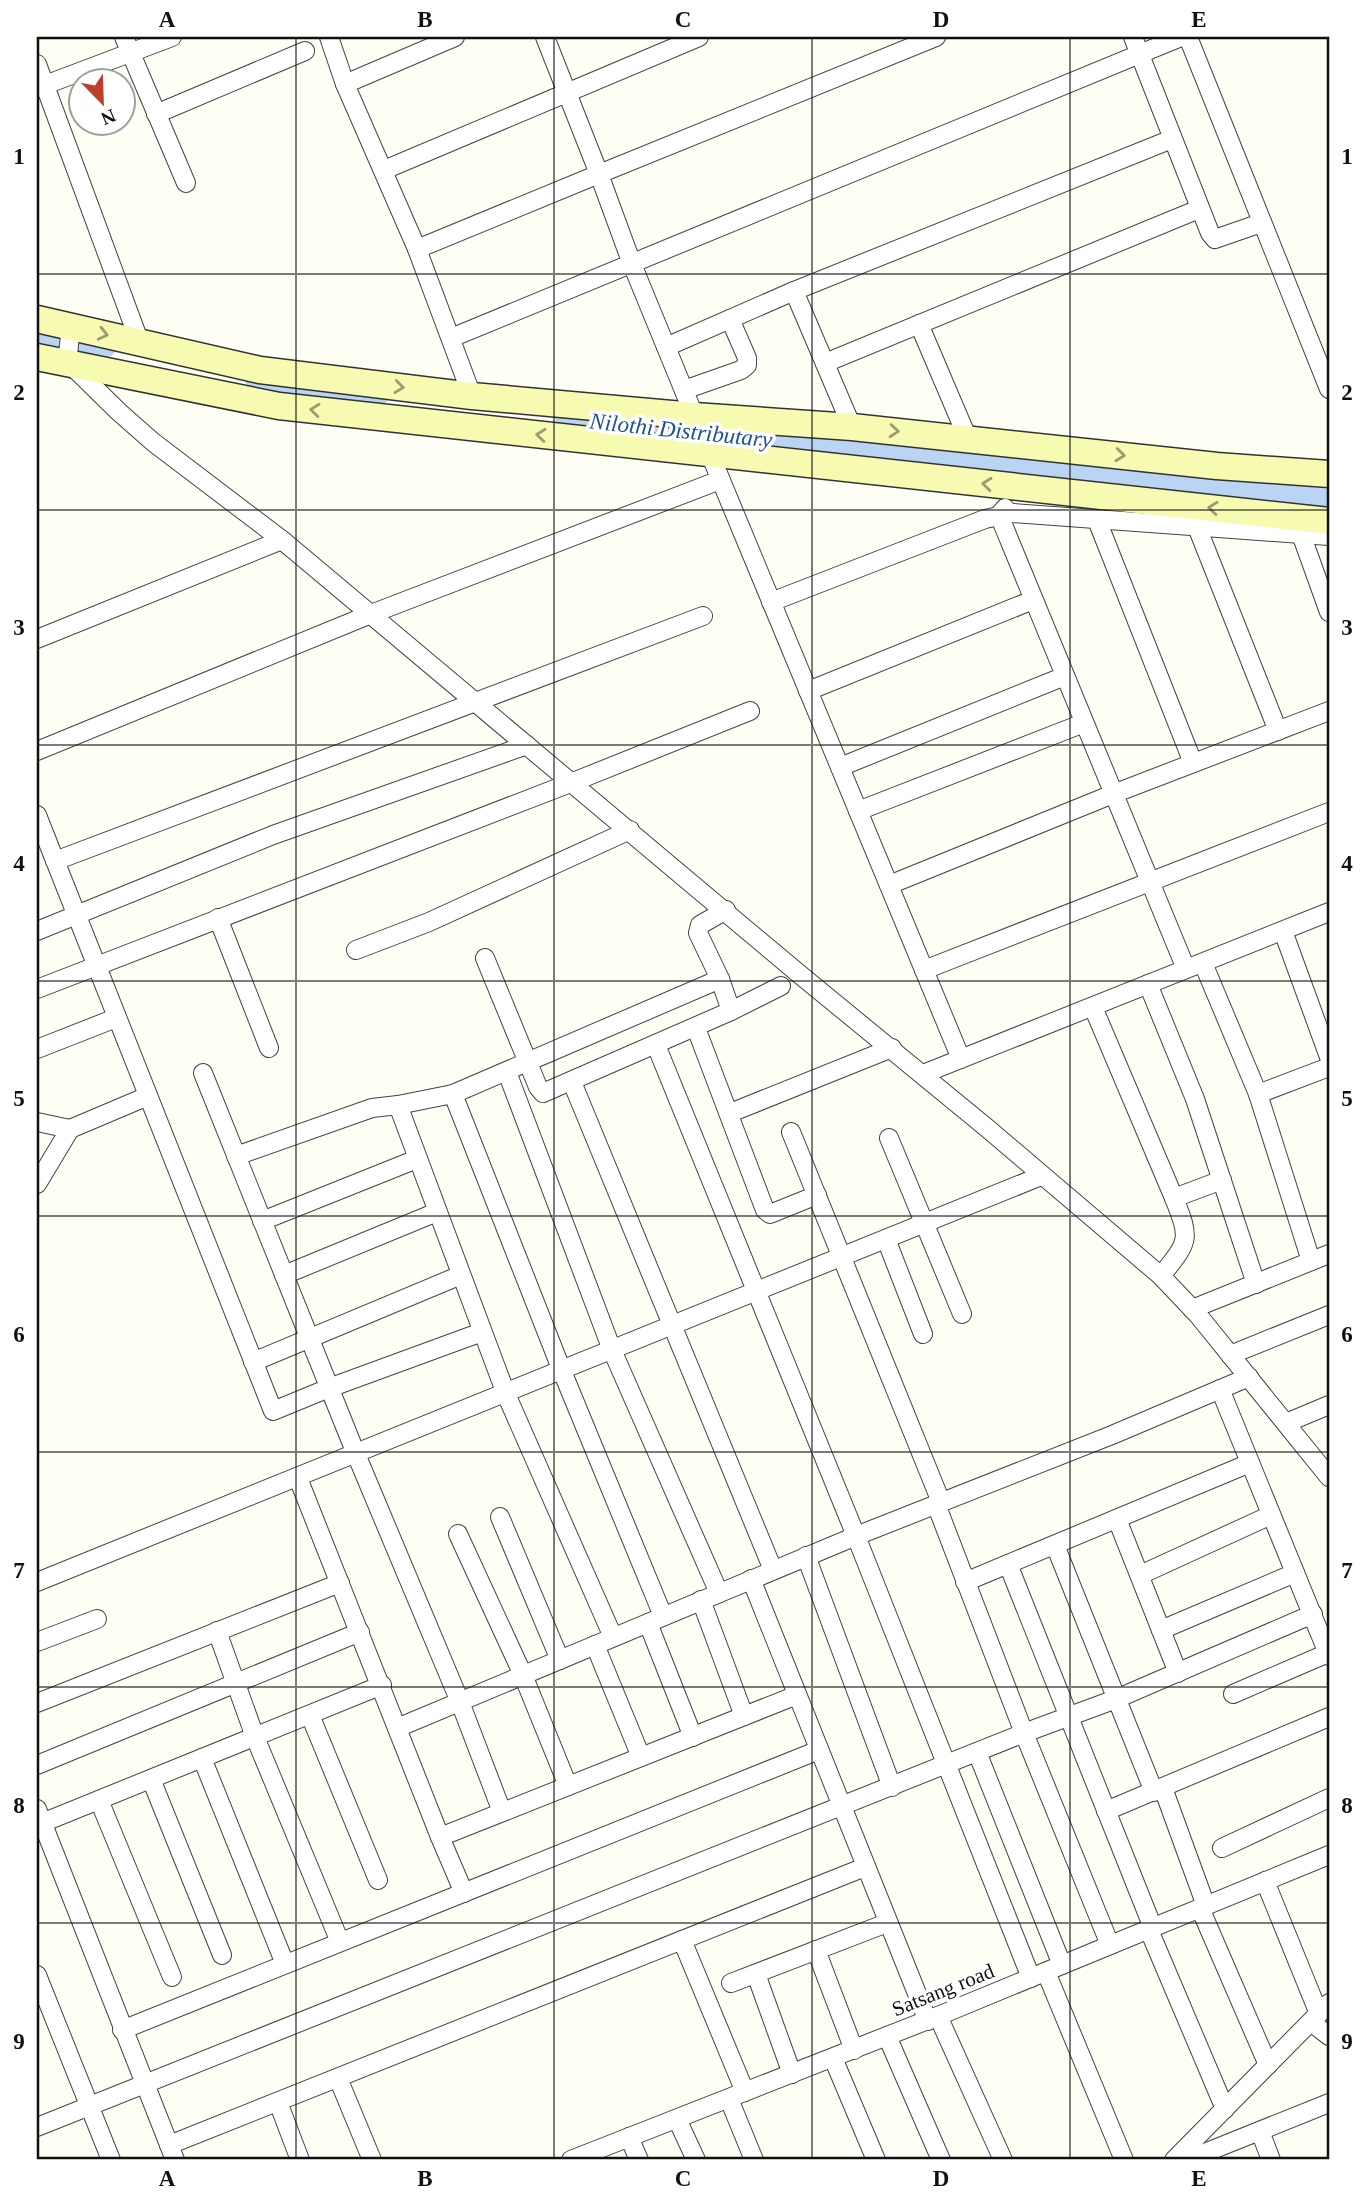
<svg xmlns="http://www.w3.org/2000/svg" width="1366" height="2197" viewBox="0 0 1366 2197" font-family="Georgia,serif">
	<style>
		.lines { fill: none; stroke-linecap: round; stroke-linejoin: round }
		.canal { stroke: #bad5f4; stroke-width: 18 }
		.street-casing { stroke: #434343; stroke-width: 20 }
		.secondary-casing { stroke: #323232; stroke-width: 29 }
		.street { stroke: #fff; stroke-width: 18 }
		.secondary { stroke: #f7fbb2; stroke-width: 26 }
		.oneway { stroke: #9b9d71 }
		.grid { fill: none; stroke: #101010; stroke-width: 2; stroke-opacity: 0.55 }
		.labels { text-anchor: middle; stroke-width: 7; stroke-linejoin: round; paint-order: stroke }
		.street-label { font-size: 21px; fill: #101010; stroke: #fff }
		.water-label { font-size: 23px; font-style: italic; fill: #1d509e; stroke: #fff }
		.neatline { fill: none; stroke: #101010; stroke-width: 2.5 }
		.grid-label { font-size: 23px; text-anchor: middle; font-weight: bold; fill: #101010 }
	</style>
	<rect width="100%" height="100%" fill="#fefef4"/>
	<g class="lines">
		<g class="canal">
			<path d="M37 333 107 348"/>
			<path d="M254 380 289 388 379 397"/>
			<path d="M564 417 1329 498"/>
		</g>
		<g class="street-casing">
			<g id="street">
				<path d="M124 37 186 183"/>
				<path d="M329 37 345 84 417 249 472 396"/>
				<path d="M936 37 599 174 632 264 698 425 961 1059"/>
				<path d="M1133 37 1210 233 1215 239 1261 223"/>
				<path d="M1188 37 1329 389"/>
				<path d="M37 64 140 343"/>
				<path d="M345 84 455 37"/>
				<path d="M37 88 172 37"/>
				<path d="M156 114 305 51"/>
				<path d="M384 170 699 37"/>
				<path d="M417 249 599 174 545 37"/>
				<path d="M794 291 852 427"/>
				<path d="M919 324 968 439"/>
				<path d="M71 327 68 354 70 364 119 412 153 442 282 540 798 973 987 1128 1161 1276 1198 1315 1329 1477"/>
				<path d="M451 338 1181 37"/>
				<path d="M666 347 794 291 1172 139"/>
				<path d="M825 363 1199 209"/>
				<path d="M684 390 741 370 747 365V358L730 319"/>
				<path d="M1005 508 999 515 1186 969"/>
				<path d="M1097 520 1193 763"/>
				<path d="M1197 527 1278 731"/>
				<path d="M1301 534 1329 612"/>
				<path d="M771 602 985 519 1013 513 1329 536"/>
				<path d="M37 639 282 540"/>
				<path d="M808 691 1033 600"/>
				<path d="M37 751 371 614 720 480"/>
				<path d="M840 767 1065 676"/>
				<path d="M858 811 1084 723"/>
				<path d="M37 815 273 1411 329 1388 482 1332"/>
				<path d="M55 861 703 616"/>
				<path d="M889 885 1113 794 1329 711"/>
				<path d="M218 918 269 1048"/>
				<path d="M37 931 273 835 527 745"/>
				<path d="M1283 931 1329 1057"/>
				<path d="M356 950 429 922 630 830"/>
				<path d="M485 958 538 1087 543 1093 731 1011 720 979 698 933 700 925 726 910"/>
				<path d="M1203 963 1258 1094 1311 1261"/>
				<path d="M924 970 1329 812"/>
				<path d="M1148 984 1195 1099 1256 1284"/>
				<path d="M37 989 573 782 750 711"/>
				<path d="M1093 1007 1174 1198 1222 1180"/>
				<path d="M731 1011 781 986"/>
				<path d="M696 1028 765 1210 770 1214 817 1195"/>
				<path d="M656 1045 856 1536 1031 1978"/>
				<path d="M37 1049 116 1018"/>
				<path d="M507 1072 612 1350 719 1593"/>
				<path d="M203 1073 356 1454 460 1702 502 1812"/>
				<path d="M923 1074 1329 912"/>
				<path d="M572 1082 773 1570"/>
				<path d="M453 1094 562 1371 663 1616"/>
				<path d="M1258 1094 1329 1067"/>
				<path d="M398 1105 453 1094 720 979"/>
				<path d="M730 1113 892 1048"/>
				<path d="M37 1122 70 1129"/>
				<path d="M791 1132 941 1502"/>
				<path d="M889 1138 962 1314"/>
				<path d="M236 1156 372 1108 398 1105 506 1394 613 1637"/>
				<path d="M37 1184 70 1129 148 1096"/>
				<path d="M262 1221 417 1159"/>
				<path d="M886 1239 923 1334"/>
				<path d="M284 1275 437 1212"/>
				<path d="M1161 1276C1189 1241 1191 1240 1174 1198"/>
				<path d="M1192 1309 1329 1254"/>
				<path d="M1230 1355 1329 1315"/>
				<path d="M253 1362 461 1275"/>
				<path d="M1220 1389 1329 1656"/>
				<path d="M1286 1423 1329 1405"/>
				<path d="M298 1478 440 1837 797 1695"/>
				<path d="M936 1504 1024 1733 1110 1945"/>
				<path d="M500 1517 560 1660"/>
				<path d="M1117 1519 1178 1673"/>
				<path d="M458 1534 523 1675 568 1786"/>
				<path d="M1055 1545 1154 1792"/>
				<path d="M806 1556 892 1787"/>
				<path d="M1008 1564 1153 1928"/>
				<path d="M1140 1575 1271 1515"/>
				<path d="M751 1579 928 2021"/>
				<path d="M37 1582 1041 1176"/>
				<path d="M965 1582 1250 1463"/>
				<path d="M701 1600 744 1716"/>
				<path d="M648 1623 693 1737"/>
				<path d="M1161 1630 1295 1573"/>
				<path d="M217 1631 255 1737 340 1942"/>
				<path d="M37 1642 97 1619"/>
				<path d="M595 1645 641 1757"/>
				<path d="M1233 1694 1328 1653"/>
				<path d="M37 1703 340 1583"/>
				<path d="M310 1715 378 1880"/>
				<path d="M397 1728 856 1536 1112 1435 1249 1377"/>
				<path d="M977 1752 1062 1965"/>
				<path d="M202 1758 285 1964"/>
				<path d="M37 1765 360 1632"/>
				<path d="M151 1779 222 1955"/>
				<path d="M1163 1788 1206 1906"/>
				<path d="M99 1800 172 1977"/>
				<path d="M37 1809 175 2160"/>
				<path d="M1106 1811 1329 1717"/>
				<path d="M37 1825 382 1685"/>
				<path d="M440 1837 464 1893"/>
				<path d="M1222 1848 1329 1798"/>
				<path d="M1265 1881 1319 2014"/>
				<path d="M1200 1908 1268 2065"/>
				<path d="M1149 1930 1225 2109"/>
				<path d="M682 1940 745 2092"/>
				<path d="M816 1950 854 2050"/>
				<path d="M1046 1972 1124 2160"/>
				<path d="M756 1974 792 2074"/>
				<path d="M37 1975 111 2160"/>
				<path d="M731 1983 887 1923"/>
				<path d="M938 2016 1003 2160"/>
				<path d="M1311 2022 1329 2036"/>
				<path d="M122 2030 819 1750"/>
				<path d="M887 2036 941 2160"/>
				<path d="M833 2058 876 2160"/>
				<path d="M338 2078 372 2160"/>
				<path d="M729 2099 754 2160"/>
				<path d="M278 2102 300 2160"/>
				<path d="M677 2119 696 2160"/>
				<path d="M37 2127 1024 1733 1116 1699 1313 1614"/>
				<path d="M1260 2131 1271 2160"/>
				<path d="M629 2137 639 2160"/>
				<path d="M169 2145 865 1867"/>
				<path d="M571 2160 938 2016 1329 1855"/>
				<path d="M1174 2160 1329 2003"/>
				<path d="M1187 2160 1329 2103"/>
			</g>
		</g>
		<g class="secondary-casing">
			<g id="secondary">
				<path d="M37 319 260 370 472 396 694 416 852 427 1217 466 1329 474"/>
				<path d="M37 357 279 406 1329 521"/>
			</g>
		</g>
		<use href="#street" class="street"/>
		<use href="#secondary" class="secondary"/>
	</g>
	<defs><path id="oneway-chevron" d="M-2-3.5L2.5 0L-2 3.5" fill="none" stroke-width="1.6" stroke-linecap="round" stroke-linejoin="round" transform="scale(1.75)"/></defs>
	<g class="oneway">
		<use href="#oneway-chevron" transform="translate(103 334) rotate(13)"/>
		<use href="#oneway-chevron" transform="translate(399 387) rotate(7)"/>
		<use href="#oneway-chevron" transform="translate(315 410) rotate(-174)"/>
		<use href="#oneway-chevron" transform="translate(894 431) rotate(5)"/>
		<use href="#oneway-chevron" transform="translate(541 435) rotate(-174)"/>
		<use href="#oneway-chevron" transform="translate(1120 455) rotate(6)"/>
		<use href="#oneway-chevron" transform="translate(987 484) rotate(-174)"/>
		<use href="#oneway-chevron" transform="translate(1213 508) rotate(-174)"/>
	</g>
	<path class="grid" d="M296 37V2160M554 37V2160M812 37V2160M1070 37V2160M37 274H1329M37 510H1329M37 745H1329M37 981H1329M37 1216H1329M37 1452H1329M37 1687H1329M37 1923H1329"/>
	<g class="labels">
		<g class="street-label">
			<text transform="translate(943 1990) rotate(-22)" y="7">Satsang road</text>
		</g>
		<g class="water-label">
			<text transform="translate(681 430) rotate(6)" y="8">Nilothi Distributary</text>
		</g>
	</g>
	<rect width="1366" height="2197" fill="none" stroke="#ffffff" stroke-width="77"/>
	<g transform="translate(102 102) rotate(157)"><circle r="33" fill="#ffffff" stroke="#9f9f9f" stroke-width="2"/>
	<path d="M0-5L12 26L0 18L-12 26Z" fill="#bc3e2d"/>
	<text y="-10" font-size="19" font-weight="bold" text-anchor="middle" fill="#101010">N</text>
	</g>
	<rect x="38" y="38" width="1290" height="2120" class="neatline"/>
	<g class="grid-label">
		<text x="167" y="27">A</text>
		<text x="425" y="27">B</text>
		<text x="683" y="27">C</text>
		<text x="941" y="27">D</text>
		<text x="1199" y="27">E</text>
		<text x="19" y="164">1</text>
		<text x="1347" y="164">1</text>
		<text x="19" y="400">2</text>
		<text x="1347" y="400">2</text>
		<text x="19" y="635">3</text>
		<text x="1347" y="635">3</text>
		<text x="19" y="871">4</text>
		<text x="1347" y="871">4</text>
		<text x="19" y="1106">5</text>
		<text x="1347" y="1106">5</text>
		<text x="19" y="1342">6</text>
		<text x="1347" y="1342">6</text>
		<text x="19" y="1578">7</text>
		<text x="1347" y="1578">7</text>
		<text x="19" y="1813">8</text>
		<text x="1347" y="1813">8</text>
		<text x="19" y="2049">9</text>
		<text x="1347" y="2049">9</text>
		<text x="167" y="2186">A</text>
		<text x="425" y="2186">B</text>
		<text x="683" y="2186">C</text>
		<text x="941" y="2186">D</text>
		<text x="1199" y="2186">E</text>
	</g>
</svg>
